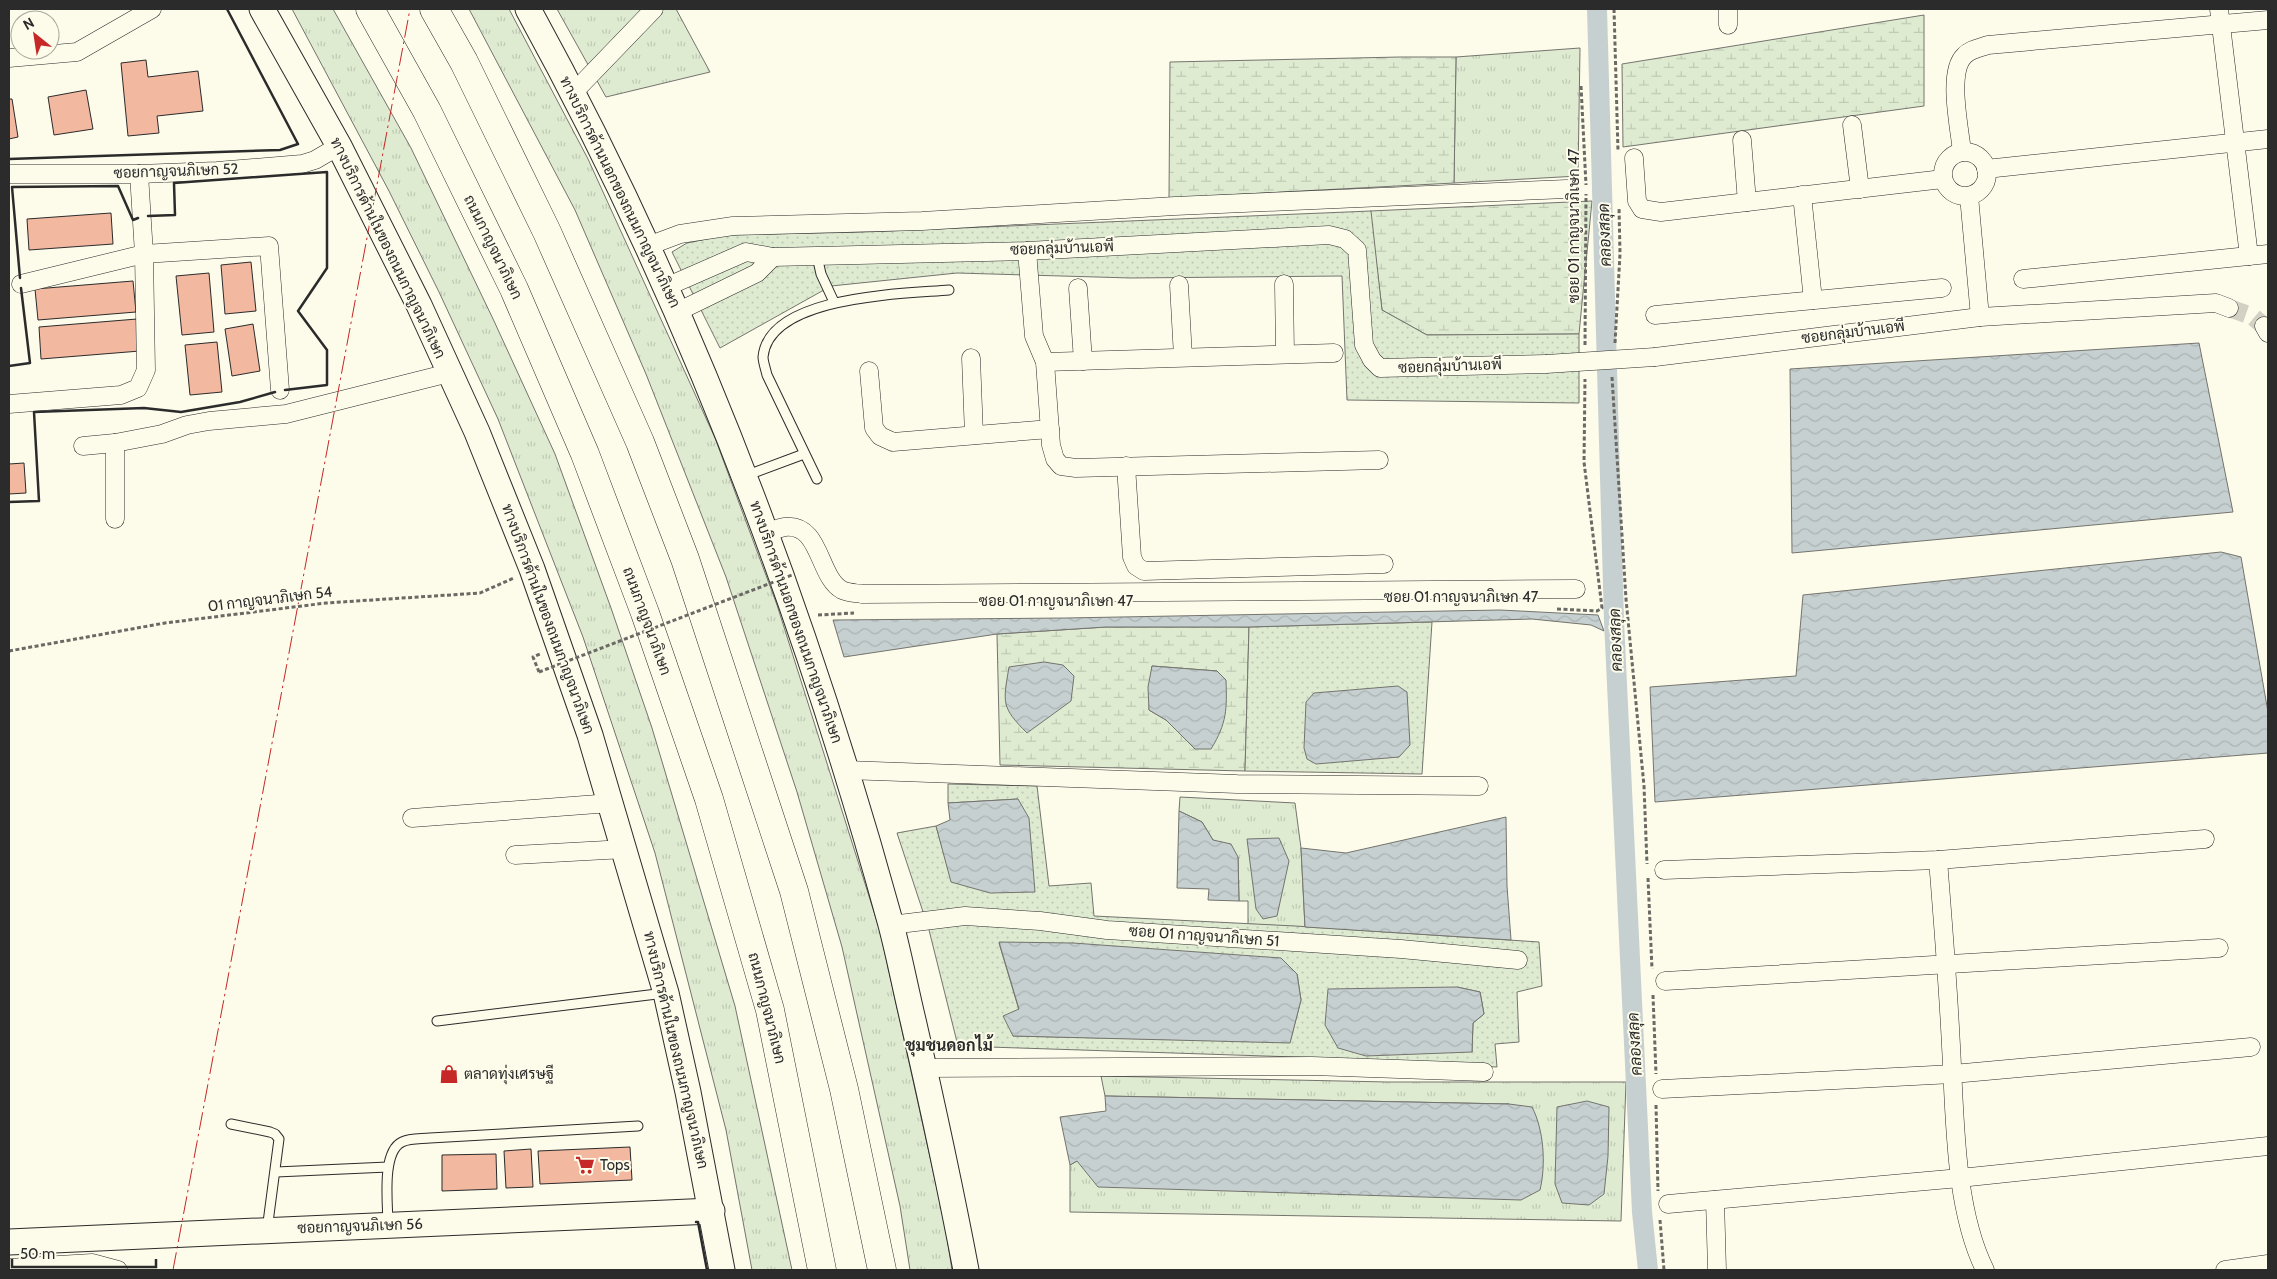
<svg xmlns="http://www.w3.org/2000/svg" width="2277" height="1279" viewBox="0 0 2277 1279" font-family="Cabin,Sarabun,sans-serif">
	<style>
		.grass { fill: url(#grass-tufts); stroke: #74746e }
		.wetland { fill: url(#wetland-marsh); stroke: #74746e; fill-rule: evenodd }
		.garden { fill: url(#garden-dots); stroke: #74746e; fill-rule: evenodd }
		.water { fill: url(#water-waves); stroke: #74746e }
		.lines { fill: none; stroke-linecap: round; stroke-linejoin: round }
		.canal { stroke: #c7d0d0; stroke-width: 20 }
		.building { fill: #f2b8a0; stroke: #2b2b2b }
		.street-tunnel { stroke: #d3d1c4; stroke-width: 18; stroke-dasharray: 18 9; stroke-linecap: butt }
		.lane-casing { stroke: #2b2b2b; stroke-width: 11 }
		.street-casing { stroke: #2b2b2b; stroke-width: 19 }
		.secondary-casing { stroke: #2b2b2b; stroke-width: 27 }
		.highway-casing { stroke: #2b2b2b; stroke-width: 29 }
		.path { stroke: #6a6964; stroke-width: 3; stroke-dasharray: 4 2.5; stroke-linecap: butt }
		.lane { stroke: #fdfbea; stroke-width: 9 }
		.street { stroke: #fdfbea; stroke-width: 18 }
		.secondary { stroke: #fdfbea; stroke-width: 25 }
		.highway { stroke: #fdfbea; stroke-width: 28 }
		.street-bridge-casing { stroke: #2b2b2b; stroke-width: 19; stroke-linecap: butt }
		.path-bridge { stroke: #6a6964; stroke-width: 3; stroke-dasharray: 4 2.5; stroke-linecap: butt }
		.street-bridge { stroke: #fdfbea; stroke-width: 18 }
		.wall { stroke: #2b2b2b; stroke-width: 2.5 }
		.power { stroke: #c62828; stroke-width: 1; stroke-dasharray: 18 4 2.5 4; stroke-linecap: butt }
		.labels { text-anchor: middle; stroke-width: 4; stroke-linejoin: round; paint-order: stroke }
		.street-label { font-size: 15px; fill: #2b2b2b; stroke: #fdfbea }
		.poi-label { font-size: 15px; fill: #2b2b2b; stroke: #fdfbea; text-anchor: start }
		.water-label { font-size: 16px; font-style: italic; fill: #2b2b2b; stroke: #fdfbea }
		.neighbourhood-label { font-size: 16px; font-weight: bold; fill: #2b2b2b; stroke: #fdfbea }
	</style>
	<defs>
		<pattern id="grass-tufts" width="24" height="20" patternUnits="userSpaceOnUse" patternTransform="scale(1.25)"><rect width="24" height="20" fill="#deebd1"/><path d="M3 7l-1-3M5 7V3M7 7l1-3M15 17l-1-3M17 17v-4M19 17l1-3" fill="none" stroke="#bfcab4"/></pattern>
		<pattern id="wetland-marsh" width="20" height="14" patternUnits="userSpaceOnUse" patternTransform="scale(1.25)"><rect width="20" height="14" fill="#deebd1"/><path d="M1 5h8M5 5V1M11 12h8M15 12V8" fill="none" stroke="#bfcab4"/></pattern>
		<pattern id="garden-dots" width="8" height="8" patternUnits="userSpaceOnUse" patternTransform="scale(1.25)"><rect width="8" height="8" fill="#deebd1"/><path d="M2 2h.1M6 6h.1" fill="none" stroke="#bfcab4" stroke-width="1.8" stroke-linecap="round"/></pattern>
		<pattern id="water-waves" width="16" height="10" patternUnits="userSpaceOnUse" patternTransform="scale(1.25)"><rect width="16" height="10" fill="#c7d0d0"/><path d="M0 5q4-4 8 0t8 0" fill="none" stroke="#abb3b3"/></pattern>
	</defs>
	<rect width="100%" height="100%" fill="#fdfbea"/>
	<g class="grass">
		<path d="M292 9H333L411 148 494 321 555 454 611 608 652 728 735 1006 792 1270H752L726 1130 655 853 583 637 498 419 439 292 389 191Z"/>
		<path d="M469 9H509L588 159 715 438 777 605 880 931 945 1225 952 1270H910L900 1206 842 947 797 792 726 577 646 374 575 210Z"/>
		<path d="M557 9H676L710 72 606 97Z"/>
		<path d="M1580 48 1578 176 1454 183 1456 57Z"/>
		<path d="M1180 797 1295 803 1301 848 1305 927 1248 924V901H1239L1238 857 1213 840 1202 822 1179 811Z"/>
		<path d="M1101 1076 1388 1082H1626L1621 1221 1070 1212V1165L1077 1161 1509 1104 1105 1096Z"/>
	</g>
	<g class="wetland">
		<path d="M1924 15V106L1623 147 1622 64Z"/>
		<path d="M1400 57H1456L1454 183 1169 198 1170 62Z"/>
		<path d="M1592 201 1579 334 1427 335 1382 310 1370 211Z"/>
		<path d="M1106 627H1249L1245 771 1000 765 997 634ZM1152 666 1217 671 1195 749 1166 720 1149 710Z"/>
	</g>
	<g class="garden">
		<path d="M1371 211 1382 310 1427 335 1579 334V403L1347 400 1342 276 1131 278 957 273 831 286 720 348 672 252 687 243 726 235 864 232Z"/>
		<path d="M1432 622 1422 774 1245 771 1249 627Z"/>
		<path d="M948 784 1037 786 1049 886 1091 883 1094 916 1295 926 1539 942 1542 986 1517 992 1519 1042 1495 1044 1497 1067 1326 1058 958 1046 929 930 897 833 936 826 952 882 1018 799 948 803ZM999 943 1297 974 1301 1000 1290 1042 1013 1036 1019 1010ZM1457 987 1480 992 1484 1014 1473 1023 1472 1052Z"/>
	</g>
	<g class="water">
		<path d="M2199 343 2233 512 1792 553 1790 369Z"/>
		<path d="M2221 552 2241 557 2268 712V753L1655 802 1650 687 1796 676 1803 595Z"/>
		<path d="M1500 610 1598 615 1604 631 1591 625 1532 619 1249 627H1106L997 634 844 657 833 620 1066 618Z"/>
		<path d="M1044 662 1063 665 1074 676 1071 701 1027 733C1001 707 1003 703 1009 667Z"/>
		<path d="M1152 666 1217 671 1226 680C1227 709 1227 723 1211 749H1195L1166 720 1149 710 1148 687Z"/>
		<path d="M1398 686 1407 692 1410 745 1399 757 1316 764 1307 759 1304 748 1306 702 1314 693Z"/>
		<path d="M1018 799 1029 818 1035 892 990 893 951 882 936 826 950 820 948 803Z"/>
		<path d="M1179 811 1202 822 1213 840 1231 844 1238 857 1239 901 1208 900 1209 889 1177 888Z"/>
		<path d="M1506 817 1507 886 1511 940 1305 927 1301 848 1346 853Z"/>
		<path d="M1279 838 1289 861 1277 916 1263 919 1256 909 1247 839Z"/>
		<path d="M999 942 1073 943 1281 958 1297 974 1301 1000 1290 1043 1013 1036 1003 1016 1019 1009Z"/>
		<path d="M1457 987 1480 992 1484 1014 1473 1023 1472 1052 1366 1056 1338 1048 1325 1025 1328 989Z"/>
		<path d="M1105 1096 1509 1104 1532 1107C1544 1130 1546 1165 1540 1190L1521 1200 1098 1187 1077 1161 1070 1165 1060 1117 1106 1111Z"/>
		<path d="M1587 1101 1609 1107 1608 1156 1604 1194 1589 1205 1562 1203 1555 1184 1557 1107Z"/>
	</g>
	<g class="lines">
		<path class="canal" d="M1597 9 1614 621 1642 1212 1648 1270"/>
	</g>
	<g class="building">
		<path d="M146 60 148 77 198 71 203 111 157 116 159 133 128 136 121 63Z"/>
		<path d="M86 90 93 129 54 135 48 97Z"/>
		<path d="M9 99H12L18 137 9 139Z"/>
		<path d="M111 213 113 244 29 250 27 219Z"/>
		<path d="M251 262 256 311 225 314 221 265Z"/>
		<path d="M209 273 214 332 182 335 176 276Z"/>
		<path d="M133 281 136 312 38 320 35 289Z"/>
		<path d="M137 319 140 351 41 359 39 327Z"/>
		<path d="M253 324 260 371 232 376 225 329Z"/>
		<path d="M217 342 222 392 190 395 185 345Z"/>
		<path d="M24 463 26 493 9 494V464Z"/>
		<path d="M630 1147 632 1180 540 1184 538 1151Z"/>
		<path d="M531 1149 533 1187 506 1188 504 1151Z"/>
		<path d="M496 1154 497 1189 442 1191V1155Z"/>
	</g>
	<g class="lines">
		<path class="street-tunnel" d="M2229 308 2252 316 2264 326"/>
		<g class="lane-casing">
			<g id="lane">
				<path d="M817 256 821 274 834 302"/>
				<path d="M745 476 804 454"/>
				<path d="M817 479 767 375C766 370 763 362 763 357 769 295 904 294 949 290"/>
				<path d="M437 1021 665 993"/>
				<path d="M231 1124 270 1132 275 1134 279 1139 267 1230"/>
				<path d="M276 1172 388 1167"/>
				<path d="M388 1225C388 1205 381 1152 402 1142 410 1138 421 1139 430 1138L638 1126"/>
			</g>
		</g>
		<g class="street-casing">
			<g id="street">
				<path d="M2219 9 2249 256"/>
				<path d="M1728 25V9"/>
				<path d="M9 58 77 52 152 9"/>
				<path d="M574 92 654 9"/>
				<path d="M1852 125 1860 189"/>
				<path d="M1742 140 1747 202"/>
				<circle cx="1965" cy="174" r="22"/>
				<path d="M1962 152C1960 130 1947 73 1964 56 1970 49 1980 48 1988 45L2268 20"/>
				<path d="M1634 158 1637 201 1642 209 1661 212 1943 179"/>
				<path d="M1986 169 2268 139"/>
				<path d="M9 174H139L217 171 302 164 315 160 339 146"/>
				<path d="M1802 195 1813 300"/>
				<path d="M1969 196 1980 317"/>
				<path d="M648 246 680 234 733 226 922 221 1175 206 1567 189"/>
				<path d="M1027 251 1034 336 1045 362 1051 445 1055 459 1061 466 1076 468 1379 460"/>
				<path d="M2023 279 2268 254"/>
				<path d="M21 284 144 254 269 246 280 390"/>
				<path d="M1284 284 1285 354"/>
				<path d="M1179 285 1183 357"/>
				<path d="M666 287 746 252 773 257 1027 251 1329 235 1345 239 1357 250 1364 345 1372 360 1380 368 1546 364"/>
				<path d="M1078 288 1083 361"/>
				<path d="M677 312 757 273 773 257"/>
				<path d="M1655 315 1942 288"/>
				<path d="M2264 326 2268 333"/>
				<path d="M1655 357 1980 317 2216 303 2229 308"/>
				<path d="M971 358 974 435"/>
				<path d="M1045 362 1334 353"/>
				<path d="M869 371 874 428 880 436 893 442 1050 429"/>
				<path d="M9 404 121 395 138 388 146 370 144 254 139 174"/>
				<path d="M115 443V519"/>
				<path d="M83 446 115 443 162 434 187 425 209 421 286 414 449 373"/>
				<path d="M1126 466 1132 557 1136 566 1144 571 1384 564"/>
				<path d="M766 533C772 531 778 528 785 527 821 523 818 577 842 590 848 593 856 593 862 594L1576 589"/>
				<path d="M846 770 1237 784 1479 786"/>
				<path d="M412 818 611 803"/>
				<path d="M515 855 625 849"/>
				<path d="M1938 860C1943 922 1948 984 1951 1046 1955 1115 1954 1208 1985 1270"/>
				<path d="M1664 870 1938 860 2205 839"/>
				<path d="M891 925 965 916 1040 921 1107 930 1401 949 1518 960"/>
				<path d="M1665 981 2219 948"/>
				<path d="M924 1068 1312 1066 1484 1072"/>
				<path d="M1662 1089 1953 1074 2251 1047"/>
				<path d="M1715 1200 1717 1270"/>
				<path d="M1668 1204 1960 1178 2268 1146"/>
				<path d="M9 1268 92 1263 118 1270"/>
				<path d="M2225 1270 2268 1264"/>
			</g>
		</g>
		<g class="secondary-casing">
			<g id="secondary">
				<path d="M262 9 339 146 419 305 477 432 532 569 590 735 666 993 688 1092 722 1270"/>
				<path d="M528 9C686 296 803 605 890 921 899 954 905 987 913 1020 932 1103 950 1186 966 1270"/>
				<path d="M9 1242 712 1211"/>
			</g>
		</g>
		<g class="highway-casing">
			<g id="highway">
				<path d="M370 9 427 111 514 289 585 454 645 613 709 799 770 1010 822 1270"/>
				<path d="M434 9 464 62 547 232 640 442 685 559 794 891 844 1089 882 1270"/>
			</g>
		</g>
		<g class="path">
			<path d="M1614 9 1618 151"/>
			<path d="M1581 86 1586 185"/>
			<path d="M1615 343 1620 254 1619 207"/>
			<path d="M1585 345 1586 194"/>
			<path d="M1612 377 1626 599 1644 786 1647 864"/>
			<path d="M1557 609 1597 611 1602 608 1584 462 1585 379"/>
			<path d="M818 615 854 613"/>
			<path d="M9 651 165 623 326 603 480 593 514 578"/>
			<path d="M539 672 533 657 540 654"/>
			<path d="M1648 878 1652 969"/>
			<path d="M1653 995 1656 1074"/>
			<path d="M1656 1105 1658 1191"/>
			<path d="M1660 1220 1664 1270"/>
		</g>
		<use href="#lane" class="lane"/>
		<use href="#street" class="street"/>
		<use href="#secondary" class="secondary"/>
		<use href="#highway" class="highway"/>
		<g class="street-bridge-casing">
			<path id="street-bridge" d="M1546 364 1655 357"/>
		</g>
		<path class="path-bridge" d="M539 672 792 575"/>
		<use href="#street-bridge" class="street-bridge"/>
		<g class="wall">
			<path d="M9 159 280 150 298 144 227 9"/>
			<path d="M148 216 175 215 174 183 327 172V268L298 311 327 350V385L285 390"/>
			<path d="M20 278 12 187 118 186 133 220 138 218"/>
			<path d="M9 366 30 363 21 288"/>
			<path d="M9 502 39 501 34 412 144 408 181 412 240 402 275 392"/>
			<path d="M696 1222H698L707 1270"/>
		</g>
		<path class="power" d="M173 1270 410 9"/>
	</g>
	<defs>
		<g id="shop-bare" transform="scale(1.5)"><path d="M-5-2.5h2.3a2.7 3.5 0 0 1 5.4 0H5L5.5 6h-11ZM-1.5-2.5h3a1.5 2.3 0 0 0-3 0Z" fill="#c62828" stroke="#fdfbea" stroke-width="2.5" paint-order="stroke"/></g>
		<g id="supermarket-bare" transform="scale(1.5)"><path d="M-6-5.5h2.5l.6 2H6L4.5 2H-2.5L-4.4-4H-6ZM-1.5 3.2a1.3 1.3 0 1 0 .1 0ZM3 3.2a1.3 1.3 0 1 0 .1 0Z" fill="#c62828" stroke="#fdfbea" stroke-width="2.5" paint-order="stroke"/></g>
	</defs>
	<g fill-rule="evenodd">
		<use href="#shop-bare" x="449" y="1074"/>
		<use href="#supermarket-bare" x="585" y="1165"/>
	</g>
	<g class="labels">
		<g class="street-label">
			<text transform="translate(176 171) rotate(-2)" y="5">ซอยกาญจนภิเษก 52</text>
			<text transform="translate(620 192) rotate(64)" y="5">ทางบริการด้านนอกของถนนกาญจนาภิเษก</text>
			<text transform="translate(1574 226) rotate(-90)" y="5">ซอย 01 กาญจนาภิเษก 47</text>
			<text transform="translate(493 247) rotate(64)" y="5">ถนนกาญจนาภิเษก</text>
			<text transform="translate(388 248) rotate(64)" y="5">ทางบริการด้านในของถนนกาญจนาภิเษก</text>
			<text transform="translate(1062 248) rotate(-2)" y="5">ซอยกลุ่มบ้านเอพี</text>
			<text transform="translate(1853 332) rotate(-7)" y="5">ซอยกลุ่มบ้านเอพี</text>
			<text transform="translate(1450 366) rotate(-2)" y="5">ซอยกลุ่มบ้านเอพี</text>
			<text x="1461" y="602">ซอย 01 กาญจนาภิเษก 47</text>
			<text transform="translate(270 599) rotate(-7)" y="5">01 กาญจนาภิเษก 54</text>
			<text x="1056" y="606">ซอย 01 กาญจนาภิเษก 47</text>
			<text transform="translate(548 619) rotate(70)" y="5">ทางบริการด้านในของถนนกาญจนาภิเษก</text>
			<text transform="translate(647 621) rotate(70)" y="5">ถนนกาญจนาภิเษก</text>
			<text transform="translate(796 622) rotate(71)" y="5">ทางบริการด้านนอกของถนนกาญจนาภิเษก</text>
			<text transform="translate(1204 936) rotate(4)" y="5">ซอย 01 กาญจนากิเษก 51</text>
			<text transform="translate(767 1008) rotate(76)" y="5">ถนนกาญจนาภิเษก</text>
			<text transform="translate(676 1050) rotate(77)" y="5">ทางบริการด้านในของถนนกาญจนาภิเษก</text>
			<text transform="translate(360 1226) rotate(-2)" y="5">ซอยกาญจนภิเษก 56</text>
		</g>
		<g class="poi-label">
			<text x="464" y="1079">ตลาดทุ่งเศรษฐี</text>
			<text x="600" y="1170">Tops</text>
		</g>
		<g class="water-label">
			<text transform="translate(1604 235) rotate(-92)" y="6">คลองสลุด</text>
			<text transform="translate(1615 640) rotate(-92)" y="6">คลองสลุด</text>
			<text transform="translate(1634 1044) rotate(-93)" y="6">คลองสลุด</text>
		</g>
		<g class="neighbourhood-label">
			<text x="949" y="1051">ชุมชนดอกไม้</text>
		</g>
	</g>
	<rect width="2277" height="1279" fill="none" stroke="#2b2b2b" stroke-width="20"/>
	<g transform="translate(35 35) rotate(330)"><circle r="24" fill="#fdfbea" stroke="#a9a89e"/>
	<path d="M0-4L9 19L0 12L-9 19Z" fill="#c62828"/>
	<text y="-8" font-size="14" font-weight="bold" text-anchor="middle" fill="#2b2b2b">N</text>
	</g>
	<path d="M12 1259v8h144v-8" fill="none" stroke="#2b2b2b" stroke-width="2.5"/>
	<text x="20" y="1259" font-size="15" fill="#2b2b2b" stroke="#fdfbea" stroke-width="4" paint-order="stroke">50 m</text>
</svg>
